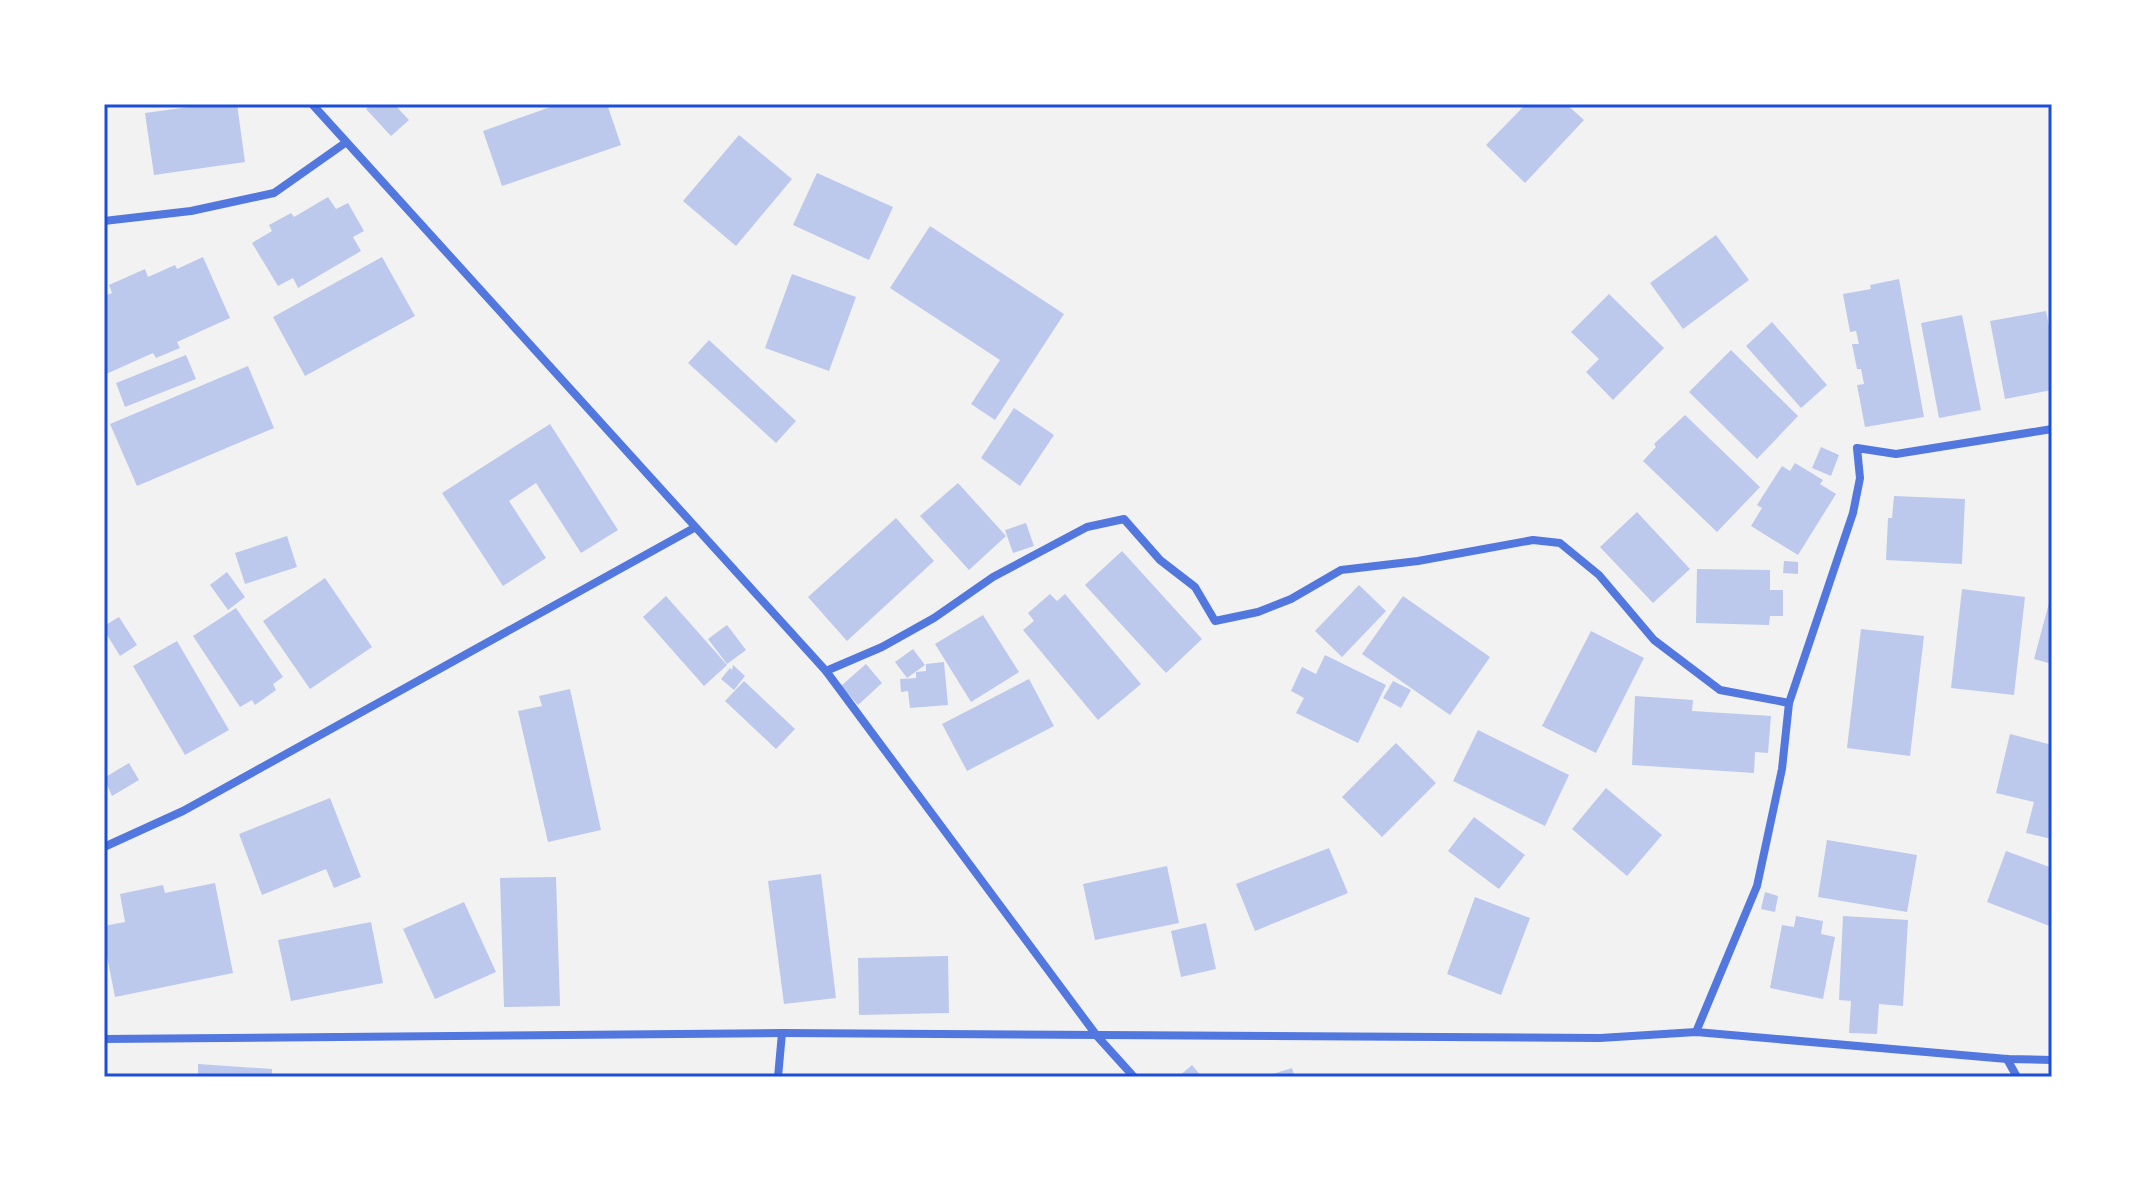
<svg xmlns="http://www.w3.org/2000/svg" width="2156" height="1181" viewBox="0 0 2156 1181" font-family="'Nunito Sans',sans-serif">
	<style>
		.building { fill: #bdc9ec }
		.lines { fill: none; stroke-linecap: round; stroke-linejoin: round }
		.minor { stroke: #5277de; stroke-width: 8 }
		.neatline { fill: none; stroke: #1d4ed8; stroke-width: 3 }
	</style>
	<rect width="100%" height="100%" fill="#f2f2f2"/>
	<g class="building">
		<path d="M211 104H237L245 162 154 175 145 113Z"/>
		<path d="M371 104H394L409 120 391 136 366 109Z"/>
		<path d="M559 104H607L621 145 502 186 483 131Z"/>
		<path d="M1526 104H1566L1584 120 1525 183 1486 145Z"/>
		<path d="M739 135 792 179 736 246 683 201Z"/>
		<path d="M817 173 893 207 869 260 793 225Z"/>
		<path d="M328 197 336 209 348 203 364 231 353 237 361 251 298 288 293 278 278 286 252 243 272 231 269 225 291 213 294 217Z"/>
		<path d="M930 226 1064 314 995 420 971 404 1000 360 890 288Z"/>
		<path d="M1716 235 1749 280 1683 329 1650 283Z"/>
		<path d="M203 257 230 318 177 342 180 348 156 358 153 353 104 375V296L112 293 109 285 145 269 148 277 175 265 177 269Z"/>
		<path d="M382 257 415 316 305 376 273 317Z"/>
		<path d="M792 274 856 297 829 371 765 348Z"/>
		<path d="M1899 279 1924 417 1865 427 1857 385 1864 384 1861 369H1857L1852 344H1859L1856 331 1850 332 1843 294 1871 289 1870 285Z"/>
		<path d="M1609 294 1664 348 1613 400 1586 372 1599 359 1571 332Z"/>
		<path d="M2046 311 2052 342V390L2005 399 1990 321Z"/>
		<path d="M1962 315 1981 410 1939 418 1921 323Z"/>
		<path d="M1772 322 1827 385 1801 408 1746 346Z"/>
		<path d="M709 340 796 421 776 443 688 363Z"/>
		<path d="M1731 350 1798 416 1757 459 1689 392Z"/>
		<path d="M186 355 196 379 125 407 116 383Z"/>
		<path d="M248 366 274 428 137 486 110 424Z"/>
		<path d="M1014 408 1054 435 1020 486 981 458Z"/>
		<path d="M1685 415 1760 487 1717 532 1643 461 1656 447 1654 444Z"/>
		<path d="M550 424 618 530 581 553 536 483 509 501 546 558 503 586 442 493Z"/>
		<path d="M1821 447 1839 455 1831 476 1812 468Z"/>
		<path d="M1795 463 1823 480 1820 484 1836 494 1798 555 1751 526 1762 508 1757 505 1782 466 1790 471Z"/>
		<path d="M958 483 1006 536 969 570 920 516Z"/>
		<path d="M1894 496 1965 499 1962 564 1886 560 1888 518H1892Z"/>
		<path d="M1637 512 1690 569 1653 603 1600 547Z"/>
		<path d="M896 518 934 561 847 641 808 597Z"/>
		<path d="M1026 523 1034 546 1013 553 1005 530Z"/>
		<path d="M287 536 297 567 245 584 235 553Z"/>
		<path d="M1122 551 1202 639 1166 673 1085 585Z"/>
		<path d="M1784 561 1798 562V574L1783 573Z"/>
		<path d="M1697 569 1770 570V590H1783V616H1770L1769 625 1696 623Z"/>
		<path d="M227 572 245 597 228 610 210 585Z"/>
		<path d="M325 578 372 647 310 689 263 621Z"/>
		<path d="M1359 585 1386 611 1342 657 1315 631Z"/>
		<path d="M1962 589 2025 597 2014 695 1951 688Z"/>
		<path d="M1050 594 1057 601 1065 594 1141 684 1098 720 1023 630 1034 621 1028 613Z"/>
		<path d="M666 596 727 665 704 686 643 617Z"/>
		<path d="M1403 596 1490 657 1450 715 1362 654Z"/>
		<path d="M2049 603 2052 604V664L2034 659Z"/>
		<path d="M236 608 283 677 273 684 276 690 255 705 252 700 240 707 193 636Z"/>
		<path d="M983 615 1019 672 971 702 935 644Z"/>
		<path d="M119 617 137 645 120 656 104 630V626Z"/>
		<path d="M727 625 746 650 727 664 708 639Z"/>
		<path d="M1861 629 1924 636 1910 756 1847 748Z"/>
		<path d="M1591 631 1644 658 1596 753 1542 726Z"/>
		<path d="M177 641 229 730 185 755 133 666Z"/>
		<path d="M913 649 925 665 907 678 895 662Z"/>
		<path d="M1325 655 1386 685 1358 743 1296 713 1304 698 1291 691 1302 667 1316 674Z"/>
		<path d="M944 662 948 705 910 708 908 691 901 692 900 679 916 678V672L926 671V664Z"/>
		<path d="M866 664 882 683 858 705 841 686Z"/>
		<path d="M733 665 745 676 734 690 721 679 730 668 732 670Z"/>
		<path d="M1029 679 1054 726 967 771 942 724Z"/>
		<path d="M744 681 795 729 776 749 725 701Z"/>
		<path d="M1393 681 1411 690 1401 708 1383 698Z"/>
		<path d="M570 689 601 830 548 842 518 711 542 706 539 696Z"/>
		<path d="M1635 696 1693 700 1692 711 1771 716 1768 753 1755 752 1754 773 1632 765Z"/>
		<path d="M1478 730 1569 775 1545 826 1453 781Z"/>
		<path d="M2010 734 2052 745V839L2026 833 2034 802 1996 793Z"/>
		<path d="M1396 743 1436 783 1382 837 1342 797Z"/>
		<path d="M129 763 139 780 112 796 104 778Z"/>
		<path d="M1606 788 1662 835 1627 876 1572 829Z"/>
		<path d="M330 798 361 877 334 888 326 869 262 895 239 834Z"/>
		<path d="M1474 817 1525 855 1499 889 1448 851Z"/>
		<path d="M1827 840 1917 855 1907 912 1818 897Z"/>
		<path d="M1329 848 1348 893 1255 931 1236 884Z"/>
		<path d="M2006 851 2052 868V927L1987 902Z"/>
		<path d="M1167 866 1179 923 1095 940 1083 884Z"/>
		<path d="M821 874 836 998 784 1004 768 881Z"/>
		<path d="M556 877 560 1006 504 1007 500 878Z"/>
		<path d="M215 883 233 973 115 997 104 941V926L125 922 120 894 163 885 165 893Z"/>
		<path d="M1765 892 1778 896 1775 912 1761 909Z"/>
		<path d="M1475 897 1530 918 1501 995 1447 974Z"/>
		<path d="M464 902 496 972 435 999 403 929Z"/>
		<path d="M1796 916 1823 921 1821 934 1835 937 1823 999 1770 988 1782 925 1794 927Z"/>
		<path d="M1843 916 1908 920 1903 1006 1879 1004 1877 1034 1849 1033 1851 1001 1839 1000Z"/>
		<path d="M371 922 383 983 291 1001 278 940Z"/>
		<path d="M1206 923 1216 969 1181 977 1171 931Z"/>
		<path d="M948 956 949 1013 859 1015 858 958Z"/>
		<path d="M198 1064 272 1069V1077H198Z"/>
		<path d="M1192 1065 1202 1077H1178Z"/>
		<path d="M1292 1068 1295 1077H1266V1076Z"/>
	</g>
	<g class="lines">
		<g class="minor">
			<path d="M312 104 826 671 1097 1036 1134 1077"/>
			<path d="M104 221 191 211 274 193 345 143"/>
			<path d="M826 671 882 647 934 618 993 577 1087 527 1124 519 1160 560 1195 587 1215 621 1258 612 1291 599 1341 570 1418 561 1533 540 1560 543 1599 575 1654 640 1720 690 1789 703"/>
			<path d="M104 847 183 811 694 528"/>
			<path d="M1696 1032 1757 886 1782 769 1789 703 1853 513 1860 478 1857 448 1896 454 2052 429"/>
			<path d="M104 1039 782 1033 1600 1038 1696 1032 2007 1059 2052 1060"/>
			<path d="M2007 1059 2017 1077"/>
			<path d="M778 1077 782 1033"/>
		</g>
	</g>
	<rect width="2156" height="1181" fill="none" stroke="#ffffff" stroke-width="212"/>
	<rect x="106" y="106" width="1944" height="969" class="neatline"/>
</svg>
